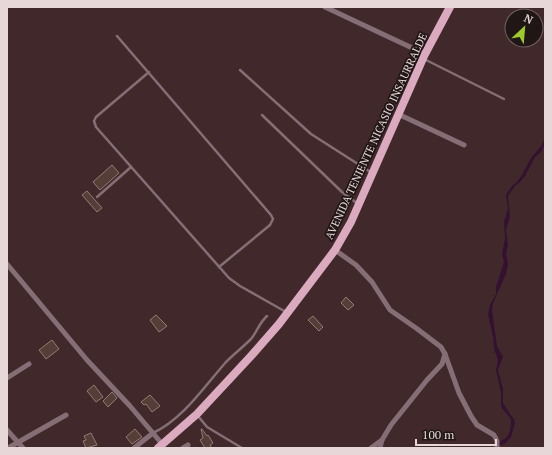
<svg xmlns="http://www.w3.org/2000/svg" width="552" height="455" viewBox="0 0 552 455" font-family="'PT Serif',serif">
	<style>
		.water { fill: #341131 }
		.building { fill: #553e37; stroke: #967b73 }
		.lines { fill: none; stroke-linecap: round; stroke-linejoin: round }
		.service { stroke: #866e77; stroke-width: 2.5 }
		.minor { stroke: #866e77; stroke-width: 5 }
		.primary { stroke: #dbaabe; stroke-width: 8 }
		.labels { text-anchor: middle; stroke-width: 3.5; stroke-linejoin: round; paint-order: stroke }
		.street-label { font-size: 11px; fill: #e7d7d8; stroke: #201616 }
	</style>
	<rect width="100%" height="100%" fill="#41292b"/>
	<path class="water" d="M545 137V143L541 152 535 157 525 176 520 182 515 186 508 196 510 217 506 230 508 246 506 253 508 264 506 274 493 303 492 310 497 346 503 357 498 370 503 389V403L510 414 514 419 515 423 511 437 506 443 499 446 500 441C510 438 511 429 511 419L501 407V393L496 370 498 360 494 349 493 337 488 314 490 305 496 294V287L504 262 502 254 505 238 504 222 508 208 506 195 512 186 517 182 522 175 531 158 542 145Z"/>
	<g class="building">
		<path d="M112 165 119 173 100 190 93 182Z"/>
		<path d="M87 191 102 208 97 212 82 195Z"/>
		<path d="M346 297 354 305 348 310 341 303Z"/>
		<path d="M156 315 167 326 159 332 150 320Z"/>
		<path d="M313 316 323 327 319 331 308 320Z"/>
		<path d="M52 340 59 349 46 359 39 350Z"/>
		<path d="M94 385 103 397 96 402 87 391Z"/>
		<path d="M112 392 117 398 108 407 103 401Z"/>
		<path d="M150 395 160 406 152 412 146 404 144 405 141 402Z"/>
		<path d="M135 429 142 437 132 444 126 437Z"/>
		<path d="M201 429H202L207 436 208 435 213 443 210 445 212 448H205L200 440 203 438Z"/>
		<path d="M91 433 97 445 86 448 83 441 86 440 84 436Z"/>
	</g>
	<g class="lines">
		<g class="service">
			<path d="M117 36 271 215 273 219 270 225 219 267"/>
			<path d="M424 59 504 99"/>
			<path d="M240 70 311 134 372 173"/>
			<path d="M149 72 96 117 94 121 96 127 229 278 240 286 286 312"/>
			<path d="M262 115 342 192 358 204"/>
			<path d="M97 197 131 167"/>
			<path d="M198 416 207 427 242 448"/>
			<path d="M153 433C183 419 204 387 226 362 234 354 243 347 251 339 257 332 259 323 267 316"/>
		</g>
		<g class="minor">
			<path d="M325 7 425 54"/>
			<path d="M398 114 464 145"/>
			<path d="M335 250 356 265 372 282 390 310 416 328 441 347 445 354 459 393 471 416 477 425 494 435 497 441V448"/>
			<path d="M7 264 87 360 130 406 163 445"/>
			<path d="M7 378 29 364"/>
			<path d="M7 430 23 448"/>
			<path d="M8 448 66 415"/>
			<path d="M134 448 153 433"/>
			<path d="M183 448 188 445"/>
			<path d="M371 448 382 440"/>
			<path d="M380 448 382 440 391 425 427 380 442 364 445 354"/>
		</g>
		<path class="primary" d="M158 448 197 414 251 356 279 324 335 250 351 222 425 54 450 7"/>
	</g>
	<g class="labels">
		<g class="street-label">
			<text transform="translate(376 136) rotate(-65)" y="4">AVENIDA TENIENTE NICASIO INSAURRALDE</text>
		</g>
	</g>
	<rect width="552" height="455" fill="none" stroke="#e7d7d8" stroke-width="16"/>
	<g transform="translate(524 28) rotate(26)"><circle r="19" fill="#201616" stroke="#706364"/>
	<path d="M0-3L7 15L0 10L-7 15Z" fill="#9fca2d"/>
	<text y="-6" font-size="11" font-weight="bold" text-anchor="middle" fill="#e7d7d8">N</text>
	</g>
	<path d="M416 439v6h80v-6" fill="none" stroke="#e7d7d8" stroke-width="2"/>
	<text x="422" y="439" font-size="12" fill="#e7d7d8" stroke="#201616" stroke-width="3" paint-order="stroke">100 m</text>
</svg>
